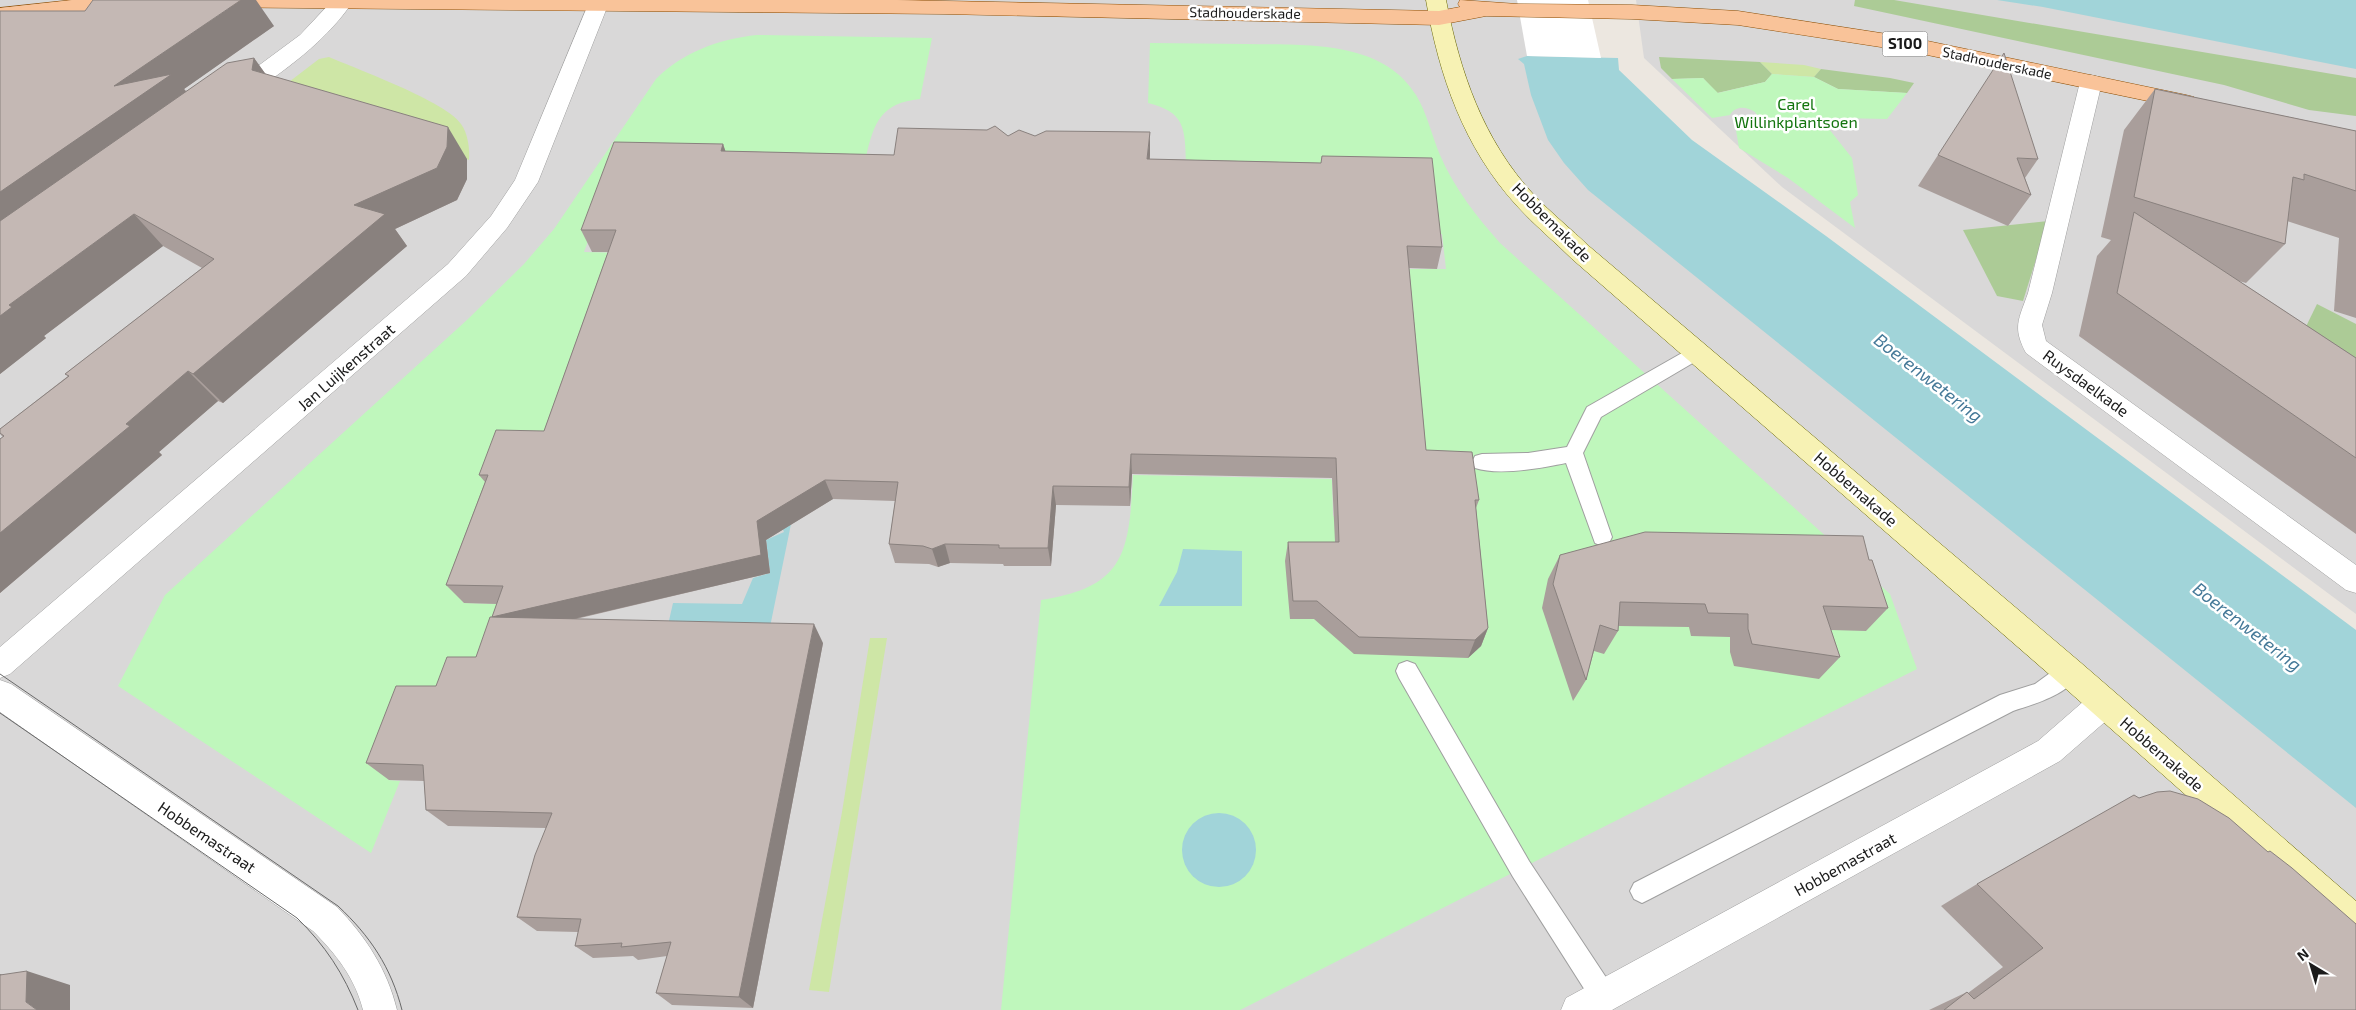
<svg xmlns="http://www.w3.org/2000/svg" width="2356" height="1010" viewBox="0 0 2356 1010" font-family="'Exo 2',sans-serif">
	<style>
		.residential { fill: #d9d8d8 }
		.grass { fill: #cee6a6 }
		.forest { fill: #accb96 }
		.park { fill: #bff7bc }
		.water { fill: #a1d4d9 }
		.pier { fill: #fff }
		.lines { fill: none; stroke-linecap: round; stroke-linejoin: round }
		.service-casing { stroke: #9f9f9f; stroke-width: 2 }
		.minor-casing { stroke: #9f9f9f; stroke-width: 1 }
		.secondary-casing { stroke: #6c6a07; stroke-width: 1 }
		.primary-casing { stroke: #8d4e04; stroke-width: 1 }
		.service { fill: #fff; fill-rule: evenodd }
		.minor { fill: #fff; fill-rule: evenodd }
		.secondary { fill: #f7f2b4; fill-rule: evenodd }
		.primary { fill: #f9c399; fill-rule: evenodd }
		.tram { stroke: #696969; stroke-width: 1 }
		.wall { fill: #a99e9b }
		.shaded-wall { fill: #89817e }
		.building { fill: #c4b8b4; stroke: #89817e }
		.labels { text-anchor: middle; stroke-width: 5; stroke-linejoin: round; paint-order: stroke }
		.far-street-label { font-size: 14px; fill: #1b1b1b; stroke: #fff }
		.shield { fill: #fff; stroke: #5f5f5f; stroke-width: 1 }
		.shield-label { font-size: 15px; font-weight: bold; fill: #1b1b1b }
		.park-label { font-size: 16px; fill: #13740e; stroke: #fff }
		.street-label { font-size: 16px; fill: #1b1b1b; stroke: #fff }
		.water-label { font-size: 18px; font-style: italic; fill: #457998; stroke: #fff }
	</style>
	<rect width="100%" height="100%" fill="#ece7e0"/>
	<g class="residential">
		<path d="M0 0H1581L1614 134 2356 716V1010H0Z"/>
		<path d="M1636 0H2015L2356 54V614L1782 187 1644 58Z"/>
	</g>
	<g class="grass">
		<path d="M329 57C357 69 447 102 461 124 468 133 470 150 469 160L285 85 319 59Z"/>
		<path d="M1760 62 1804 65 1821 69 1814 77 1772 74Z"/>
		<path d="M870 638H887L829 992 809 990 842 812Z"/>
	</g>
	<g class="forest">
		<path d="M1855 0H1894L2356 78V116L2309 110 2224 85 1854 6Z"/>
		<path d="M1659 57 1760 62 1772 74 1765 82 1717 93 1703 78 1672 79 1661 68Z"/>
		<path d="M1821 69 1890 78 1914 83 1907 93 1838 89 1814 77Z"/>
		<path d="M2048 221 2023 301 1997 296 1963 230Z"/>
		<path d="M2317 304 2356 324V389L2296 347Z"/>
	</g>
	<g class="park">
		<path d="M757 35 932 38 920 99C881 103 874 122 866 157L597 217 584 252 625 253 558 449 503 496 463 603 579 606 417 704 388 780 400 781 371 853 118 686 165 595 468 319 524 264 554 229 656 79C683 52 719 39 757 35Z"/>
		<path d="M1150 43C1182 43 1214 44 1246 44 1302 45 1382 39 1416 95 1427 113 1432 136 1440 155 1454 188 1477 217 1500 243L1890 594 1917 669 1240 1010H1001L1041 600C1126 587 1129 552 1133 475L1330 479 1332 480 1333 516 1472 520 1422 470 1405 269H1446L1442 234H1435L1186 163C1185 128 1185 112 1148 103Z"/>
		<path d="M1772 74 1814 77 1838 89 1907 93 1887 119 1839 118 1829 129 1852 158 1858 195 1850 202 1855 228 1788 178 1739 148 1735 124 1745 127H1755L1760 120 1755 112C1747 107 1736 105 1730 115L1712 118 1672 79 1703 78 1718 93 1765 82Z"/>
	</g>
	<g class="water">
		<path d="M1997 0H2356V69L2043 7Z"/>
		<path d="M1527 56 1618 58 1619 70 1692 140 1826 236 2356 630V808L1588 190 1564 163 1548 140 1531 95 1524 64 1518 59Z"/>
		<path d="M801 475 770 627 668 625 673 603 742 604 753 578 770 573 766 540 784 532 765 487Z"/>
		<path d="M1183 549 1242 551V606H1159L1177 572Z"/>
		<circle cx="1219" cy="850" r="37"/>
	</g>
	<path class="pier" d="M1517 0H1588L1601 58 1527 56Z"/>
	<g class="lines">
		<g class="service-casing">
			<g id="service">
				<path d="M1696 345 1703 347 1705 352 1703 357 1601 417 1583 453 1612 537 1609 543 1602 546 1595 543 1566 463C1542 468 1499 476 1475 468L1472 462 1475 456 1482 454 1528 453 1567 447 1587 407Z"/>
				<path d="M1407 661 1415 664 1529 861 1613 988 1616 997 1613 1006 1604 1009 1595 1006 1513 877 1399 678 1396 671 1399 664Z"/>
				<path d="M2069 662 2077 665 2080 672C2070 694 2035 704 2013 711L1650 899 1642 903 1634 899 1630 891 1634 883 2000 695 2035 684 2061 665Z"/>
			</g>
		</g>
		<g class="minor-casing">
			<g id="minor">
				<path d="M333 0H354C326 42 284 71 243 99L235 101 227 99 224 94 227 89 300 35Z"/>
				<path d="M590 0H610L538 182 507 228 466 276 10 674 0 678V647L448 264 491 216 515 180Z"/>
				<path d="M2091 75 2099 77 2102 82 2052 293 2042 325 2046 341 2356 565V593L2346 590 2026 353C2012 327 2019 319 2028 293L2080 82 2083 77Z"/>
				<path d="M0 680 11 684 337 907C366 937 387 969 397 1010H363C355 978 336 954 313 931L0 712Z"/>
				<path d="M2103 690 2114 694 2118 704 2114 714 2060 761 1612 1010H1561L1566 998 2038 741 2092 694Z"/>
			</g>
		</g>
		<g class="secondary-casing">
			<path id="secondary" d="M1426 0H1446C1460 72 1483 140 1534 195 1551 213 1571 229 1590 247L2080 662 2356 901V940L2344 935 2058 682 1572 259C1554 241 1534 225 1517 206 1464 148 1439 76 1426 0Z"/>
		</g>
		<g class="primary-casing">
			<g id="primary">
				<path d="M72 0H138L135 5 128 7 0 22V8Z"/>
				<path d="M183 0H897L1439 11 1460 7 1458 4 1460 0 1518 4 1632 5 1738 11 1913 38 2186 95 2194 97 2197 102 2194 107 2186 109 1913 52 1738 25 1632 19 1486 16 1439 25 944 14 193 7 186 5Z"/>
			</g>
		</g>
		<use href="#service" class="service"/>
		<use href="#minor" class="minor"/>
		<use href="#secondary" class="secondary"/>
		<use href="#primary" class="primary"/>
		<g class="tram">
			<path d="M0 674 338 906C370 936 391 967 402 1010"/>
			<path d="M0 713 297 918C325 945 344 974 358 1010"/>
		</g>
	</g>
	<g class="wall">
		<path d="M0 11 274 26 184 89 186 91 254 58 266 75 467 159V179L457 200 395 229 407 246 223 403 218 401 159 452 162 455 0 593V439L3 437 0 434V429L68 376 65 374 202 268 163 246 44 336 46 338 0 374Z"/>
		<path d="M2155 89 2356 131V318L2334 311 2339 238 2287 221 2285 244 2246 283 2239 281 2356 358V534L2079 336 2097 256 2111 240 2101 237 2124 130Z"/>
		<path d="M1008 136H1035L1150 155V159L1321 163 1322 156 1442 247 1437 269 1409 268 1426 450 1479 500 1476 508 1488 628 1481 646 1468 658 1354 654 1314 619H1290L1285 561 1288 542H1335L1332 478 1132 474 1130 506 1056 505 1051 566H1004L1003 564 950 563 938 567 929 564 895 563 889 544 895 501 833 499 766 540 770 573 576 619 823 643 753 1008 672 1005 656 993 667 956 638 960 633 956 593 958 575 946 578 932 537 931 517 917 546 828 448 826 426 810 424 781 389 780 366 763 436 686 476 657 492 617 497 604 464 603 446 585 485 482 479 475 544 431 608 252H592L581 230 723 144 725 151 894 155Z"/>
		<path d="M1938 155 2038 159 2025 178 2031 195 2008 226 1918 186Z"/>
		<path d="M1560 555 1869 560 1888 608 1866 631 1831 630 1840 657 1819 679 1734 666 1730 652V637L1691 636 1689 627 1618 626V631L1604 654 1594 651 1586 680 1573 701 1542 608 1548 579Z"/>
		<path d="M2139 798 2268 852 2270 851 2356 1010H1929L1967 992 1968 993 2003 967 1941 906 1977 884Z"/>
	</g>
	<g class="shaded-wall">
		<path d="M241 0H256L274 26 184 89 198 107 0 247V192L114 86Z"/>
		<path d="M254 58 278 91 252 70Z"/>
		<path d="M448 127 467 159V179L457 200 395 229 407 246 223 403 193 374 354 205Z"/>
		<path d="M1150 132V155L1147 182V159Z"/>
		<path d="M723 144 731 167 721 151Z"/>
		<path d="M134 214 163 246 44 336 46 338 0 374V316L9 305Z"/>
		<path d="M188 371 218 401 159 452 162 455 0 593V533L126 424Z"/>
		<path d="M1131 454 1132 474 1130 506 1129 487Z"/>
		<path d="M825 480 833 499 766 540 770 573 509 634 492 617Z"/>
		<path d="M1053 486 1056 505 1051 566 1048 548Z"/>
		<path d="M945 544 950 563 938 567 932 549Z"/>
		<path d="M814 624 823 643 753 1008 739 997Z"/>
		<path d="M1488 628 1481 646 1468 658 1475 640Z"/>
		<path d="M27 971 70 985V1010H37L26 1002 0 979V974L25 982Z"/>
	</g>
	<g class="building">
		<path d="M93 0H241L114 86 172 74 0 192V11H85Z"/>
		<path d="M2004 53 2038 159 2017 158 2031 195 1938 155Z"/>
		<path d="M254 58 252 70 448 127 447 147 437 168 354 205 385 214 193 374 188 371 126 424 130 426 0 533V439L4 436 0 433V429L69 376 65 374 214 259 134 214 9 305 12 307 0 316V221L227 63Z"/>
		<path d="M2155 89 2356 131V191L2304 174V180L2293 177 2285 244 2134 197Z"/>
		<path d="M995 126 1008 136 1019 130 1035 136 1046 131 1150 132 1147 159 1321 163 1322 156 1432 158 1442 247 1407 246 1426 450 1472 452 1479 500H1475L1488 628 1475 640 1359 637 1317 601H1293L1288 542H1339L1336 458 1131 454 1129 487 1053 486 1048 548H999V545L945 544 932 549 923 546 889 544 898 482 825 480 757 521 761 555 492 617 503 586 446 585 488 475H479L496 430 544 431 616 230H581L614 142 723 144 721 151 894 155 898 128 987 130Z"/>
		<path d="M2134 212 2356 358V458L2117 293Z"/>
		<path d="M1645 532 1863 536 1869 560H1872L1888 608 1823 606 1840 657 1752 644 1748 629V614L1708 613 1705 604 1620 602 1618 631 1600 625 1586 680 1553 584 1560 555Z"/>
		<path d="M490 617 814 624 739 997 656 993 671 942 621 947 622 943 575 946 581 919 517 917 535 855 552 813 426 810 423 765 366 763 396 686H436L447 657H476Z"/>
		<path d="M2170 791 2198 799 2229 818 2268 852 2270 851 2292 868 2356 924V1010H1944L1967 992 1974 999 2043 948 1977 884 2134 795 2139 798 2157 792Z"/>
		<path d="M27 971 26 1002 37 1010H0V975Z"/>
	</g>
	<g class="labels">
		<g class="far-street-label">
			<text transform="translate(1245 13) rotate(1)" y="5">Stadhouderskade</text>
			<text transform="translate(1997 63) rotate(12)" y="5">Stadhouderskade</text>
		</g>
		<rect class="shield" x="1882.5" y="31.5" width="45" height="25" rx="4"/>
		<g class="shield-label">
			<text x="1905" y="49">S100</text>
		</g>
		<g class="park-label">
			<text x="1796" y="110">Carel<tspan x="1796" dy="18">Willinkplantsoen</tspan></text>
		</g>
		<g class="street-label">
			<text transform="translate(1552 222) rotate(45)" y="6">Hobbemakade</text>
			<text transform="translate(346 367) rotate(-41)" y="6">Jan Luijkenstraat</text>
			<text transform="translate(2086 383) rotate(36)" y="6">Ruysdaelkade</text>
			<text transform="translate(1856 489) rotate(41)" y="6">Hobbemakade</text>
			<text transform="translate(2162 754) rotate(41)" y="6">Hobbemakade</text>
			<text transform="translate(207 837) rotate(34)" y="6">Hobbemastraat</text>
			<text transform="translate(1845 864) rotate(-29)" y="6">Hobbemastraat</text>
		</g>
		<g class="water-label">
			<text transform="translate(1928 378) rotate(38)" y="6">Boerenwetering</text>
			<text transform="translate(2247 627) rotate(38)" y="6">Boerenwetering</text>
		</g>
	</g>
	<g transform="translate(2311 965) rotate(322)" stroke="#ffffff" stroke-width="4" paint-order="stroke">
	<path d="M0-4L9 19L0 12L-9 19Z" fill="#1b1b1b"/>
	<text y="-8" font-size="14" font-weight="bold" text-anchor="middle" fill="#1b1b1b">N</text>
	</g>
</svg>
